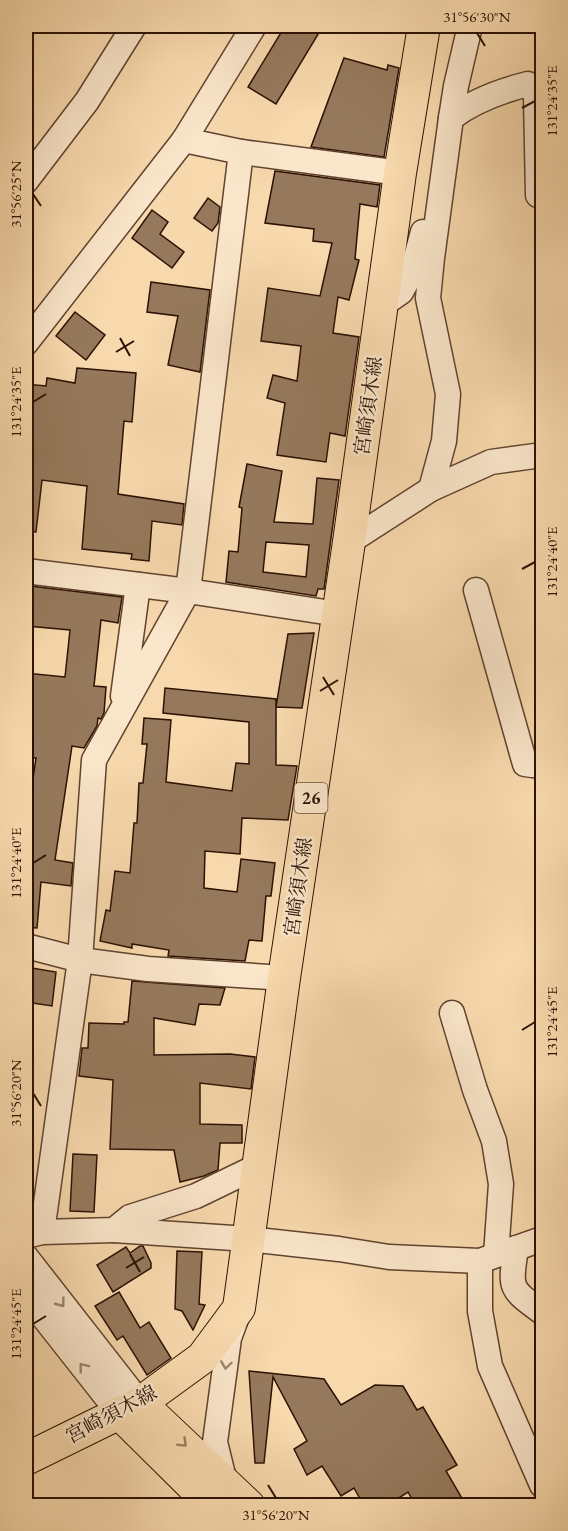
<svg xmlns="http://www.w3.org/2000/svg" width="568" height="1531" viewBox="0 0 568 1531" font-family="'EB Garamond','Noto Serif JP',serif">
	<style>
		.building { fill: #96795c; stroke: #2c1104; stroke-width: 1.5; fill-rule: evenodd }
		.lines { fill: none; stroke-linecap: round; stroke-linejoin: round }
		.minor-casing { stroke: #5f432e; stroke-width: 27 }
		.major-casing { stroke: #2c1104; stroke-width: 34 }
		.minor { stroke: #fae6ca; stroke-width: 24 }
		.major { stroke: #f8d9ad; stroke-width: 32 }
		.oneway { stroke: #9d8671 }
		.oneway2 { stroke: #9c7f61 }
		.ticks { fill: none; stroke: #2c1104; stroke-width: 2 }
		.labels { text-anchor: middle; stroke-width: 5; stroke-linejoin: round; paint-order: stroke }
		.shield { fill: #fae6ca; stroke: #6a513f; stroke-width: 1.5 }
		.shield-label { font-size: 18px; font-weight: bold; fill: #2c1104 }
		.street-label { font-size: 20px; fill: #2c1104; stroke: #fae6ca }
		.neatline { fill: none; stroke: #2c1104; stroke-width: 2 }
		.ticks-label { font-size: 15px; text-anchor: middle; fill: #2c1104 }
	</style>
	<rect width="100%" height="100%" fill="#f8d9ad"/>
	<filter id="stains"><feTurbulence type="fractalNoise" baseFrequency=".00333" numOctaves="4"/><feColorMatrix values="0 0 0 0 .2 0 0 0 0 .09 0 0 0 0 .02 0 0 0 .5 -.17"/></filter>
	<radialGradient id="worn" r=".72"><stop offset=".6" stop-color="#630" stop-opacity="0"/><stop offset="1" stop-color="#630" stop-opacity=".3"/></radialGradient>
	<g class="building">
		<path d="M285 26H323L276 104 248 87Z"/>
		<path d="M344 58 387 70 388 65 399 68 384 157 311 147Z"/>
		<path d="M275 171 380 185 377 207 360 204 355 259 359 260 349 300 338 297 333 333 359 337 345 436 330 433 326 462 277 455 285 403 267 398 273 375 297 381 301 346 261 341 268 288 320 296 332 243 313 241 314 229 265 223Z"/>
		<path d="M208 198 220 207 218 223 212 231 194 218Z"/>
		<path d="M152 210 168 222 160 234 184 252 172 268 132 238Z"/>
		<path d="M151 282 210 290 200 372 168 365 178 316 147 312Z"/>
		<path d="M75 312 105 335 86 360 56 336Z"/>
		<path d="M77 368 136 373 132 422 124 421 118 494 184 504 182 525 152 521 149 561 131 559 132 554 82 549 87 486 42 480 36 532 26 531V384L46 386 47 378 75 383Z"/>
		<path d="M247 464 282 471 274 522 313 524 317 478 339 480 324 589H318L316 596 226 582 229 551 238 552 242 508 239 507ZM266 542 309 545 306 577 263 572Z"/>
		<path d="M30 586 122 597 118 623 101 620 94 686 106 687 104 713 101 719 98 718 97 726 84 748 72 746 55 860 73 863 71 886 41 882 37 928 26 927V826L36 758H26V673L65 677 70 630 27 626Z"/>
		<path d="M314 633 302 708 276 707V765L297 766 288 820 242 818 240 854 205 851 204 888 237 892 241 859 275 863 271 896H266L262 941 249 940 245 961 168 956 169 950 132 944V948L100 941 106 910 110 911 115 871 130 873 134 823H137L139 783H143L147 744H142L144 718 171 720 166 782 232 791 236 763 249 764V722L163 713 165 688 276 699V707L288 634Z"/>
		<path d="M26 967 56 972 52 1006 26 1002Z"/>
		<path d="M132 981 225 988 220 1005 199 1004 195 1025 154 1018V1055L230 1054 255 1057 251 1089 200 1083V1124L242 1125V1143H220L218 1170 204 1176 180 1182 174 1150 110 1149 113 1080 79 1076 82 1048H88L89 1023 124 1024V1022H128Z"/>
		<path d="M73 1154 97 1155 94 1212 70 1211Z"/>
		<path d="M140 1246H143L151 1263V1268L113 1292 97 1265 126 1247 130 1253Z"/>
		<path d="M177 1251 202 1252 199 1304 205 1305 193 1330 182 1311 175 1309Z"/>
		<path d="M119 1292 140 1328 149 1322 171 1358 147 1375 123 1336 117 1340 95 1306Z"/>
		<path d="M249 1371 324 1379 341 1405 375 1385 403 1386 417 1410 423 1407 457 1465 446 1471 463 1500 452 1506H416L408 1492 386 1506H364L354 1488 341 1496 322 1466 307 1475 294 1449 307 1441 273 1377 264 1463H255Z"/>
	</g>
	<g class="lines">
		<g class="minor-casing">
			<g id="minor">
				<path d="M451 118C473 101 500 91 528 84L533 88 536 97 538 195"/>
				<path d="M184 140 241 152 400 173"/>
				<path d="M26 181 87 101 134 26"/>
				<path d="M381 306 401 292 412 272 423 232"/>
				<path d="M26 343 184 140 254 26"/>
				<path d="M431 489 444 441 448 394 428 298 432 258 451 118 456 86 470 26"/>
				<path d="M349 542 431 489 491 462 542 455"/>
				<path d="M26 571 188 591 338 614"/>
				<path d="M476 590 523 757 525 764 532 765 542 762"/>
				<path d="M123 696 138 585"/>
				<path d="M26 946 80 960 148 969 284 978"/>
				<path d="M452 1013 475 1090 494 1141 501 1184 496 1255"/>
				<path d="M114 1230 248 1239 339 1249 389 1257 480 1261 542 1239"/>
				<path d="M42 1232 80 960 94 760 188 591 241 152"/>
				<path d="M26 1236 42 1232 114 1230 130 1217 196 1196 258 1166"/>
				<path d="M516 1248C510 1289 509 1288 542 1312"/>
				<path d="M26 1257 140 1403"/>
				<path d="M480 1261V1311L490 1366 542 1485"/>
				<path d="M26 1295 119 1413"/>
				<path d="M225 1483 215 1442 229 1338 236 1319"/>
			</g>
		</g>
		<g class="major-casing">
			<g id="major">
				<path d="M140 1403 249 1506"/>
				<path d="M119 1413 213 1506"/>
				<path d="M26 1459 140 1403 202 1358 239 1308 284 978 349 542 400 173 424 26"/>
			</g>
		</g>
		<use href="#minor" class="minor"/>
		<use href="#major" class="major"/>
	</g>
	<defs><path id="oneway-chevron" d="M-2-3.5L2.5 0L-2 3.5" fill="none" stroke-width="1.6" stroke-linecap="round" stroke-linejoin="round" transform="scale(1.5)"/></defs>
	<g class="oneway">
		<use href="#oneway-chevron" transform="translate(61 1303) rotate(53)"/>
		<use href="#oneway-chevron" transform="translate(226 1365) rotate(98)"/>
		<use href="#oneway-chevron" transform="translate(83 1367) rotate(-128)"/>
	</g>
	<use class="oneway2" href="#oneway-chevron" transform="translate(183 1443) rotate(44)"/>
	<path class="ticks" d="M477 33 485 46M522 108 535 101M33 194 41 206M120 338 130 356M116 352 134 341M33 402 46 394M522 569 535 562M323 677 334 695M320 691 338 680M33 863 46 855M522 1030 535 1022M33 1093 41 1106M130 1254 140 1272M126 1268 144 1257M33 1324 46 1316M268 1485 276 1498"/>
	<g class="labels">
		<rect class="shield" x="294.5" y="783" width="33" height="30" rx="4.5"/>
		<g class="shield-label">
			<text x="311" y="804">26</text>
		</g>
		<g class="street-label">
			<text transform="translate(368 406) rotate(-82)" y="7">宮崎須木線</text>
			<text transform="translate(298 887) rotate(-82)" y="7">宮崎須木線</text>
			<text transform="translate(111 1414) rotate(-28)" y="7">宮崎須木線</text>
		</g>
	</g>
	<rect width="568" height="1531" fill="none" stroke="#f8d9ad" stroke-width="66"/>
	<rect x="33" y="33" width="502" height="1465" class="neatline"/>
	<g class="ticks-label">
		<text x="477" y="22">31°56'30"N</text>
		<text transform="translate(552 101) rotate(-90)" y="5">131°24'35"E</text>
		<text transform="translate(16 194) rotate(-90)" y="5">31°56'25"N</text>
		<text transform="translate(16 402) rotate(-90)" y="5">131°24'35"E</text>
		<text transform="translate(552 562) rotate(-90)" y="5">131°24'40"E</text>
		<text transform="translate(16 863) rotate(-90)" y="5">131°24'40"E</text>
		<text transform="translate(552 1022) rotate(-90)" y="5">131°24'45"E</text>
		<text transform="translate(16 1093) rotate(-90)" y="5">31°56'20"N</text>
		<text transform="translate(16 1324) rotate(-90)" y="5">131°24'45"E</text>
		<text x="276" y="1520">31°56'20"N</text>
	</g>
	<rect width="100%" height="100%" filter="url(#stains)"/>
	<rect width="100%" height="100%" fill="url(#worn)"/>
</svg>
